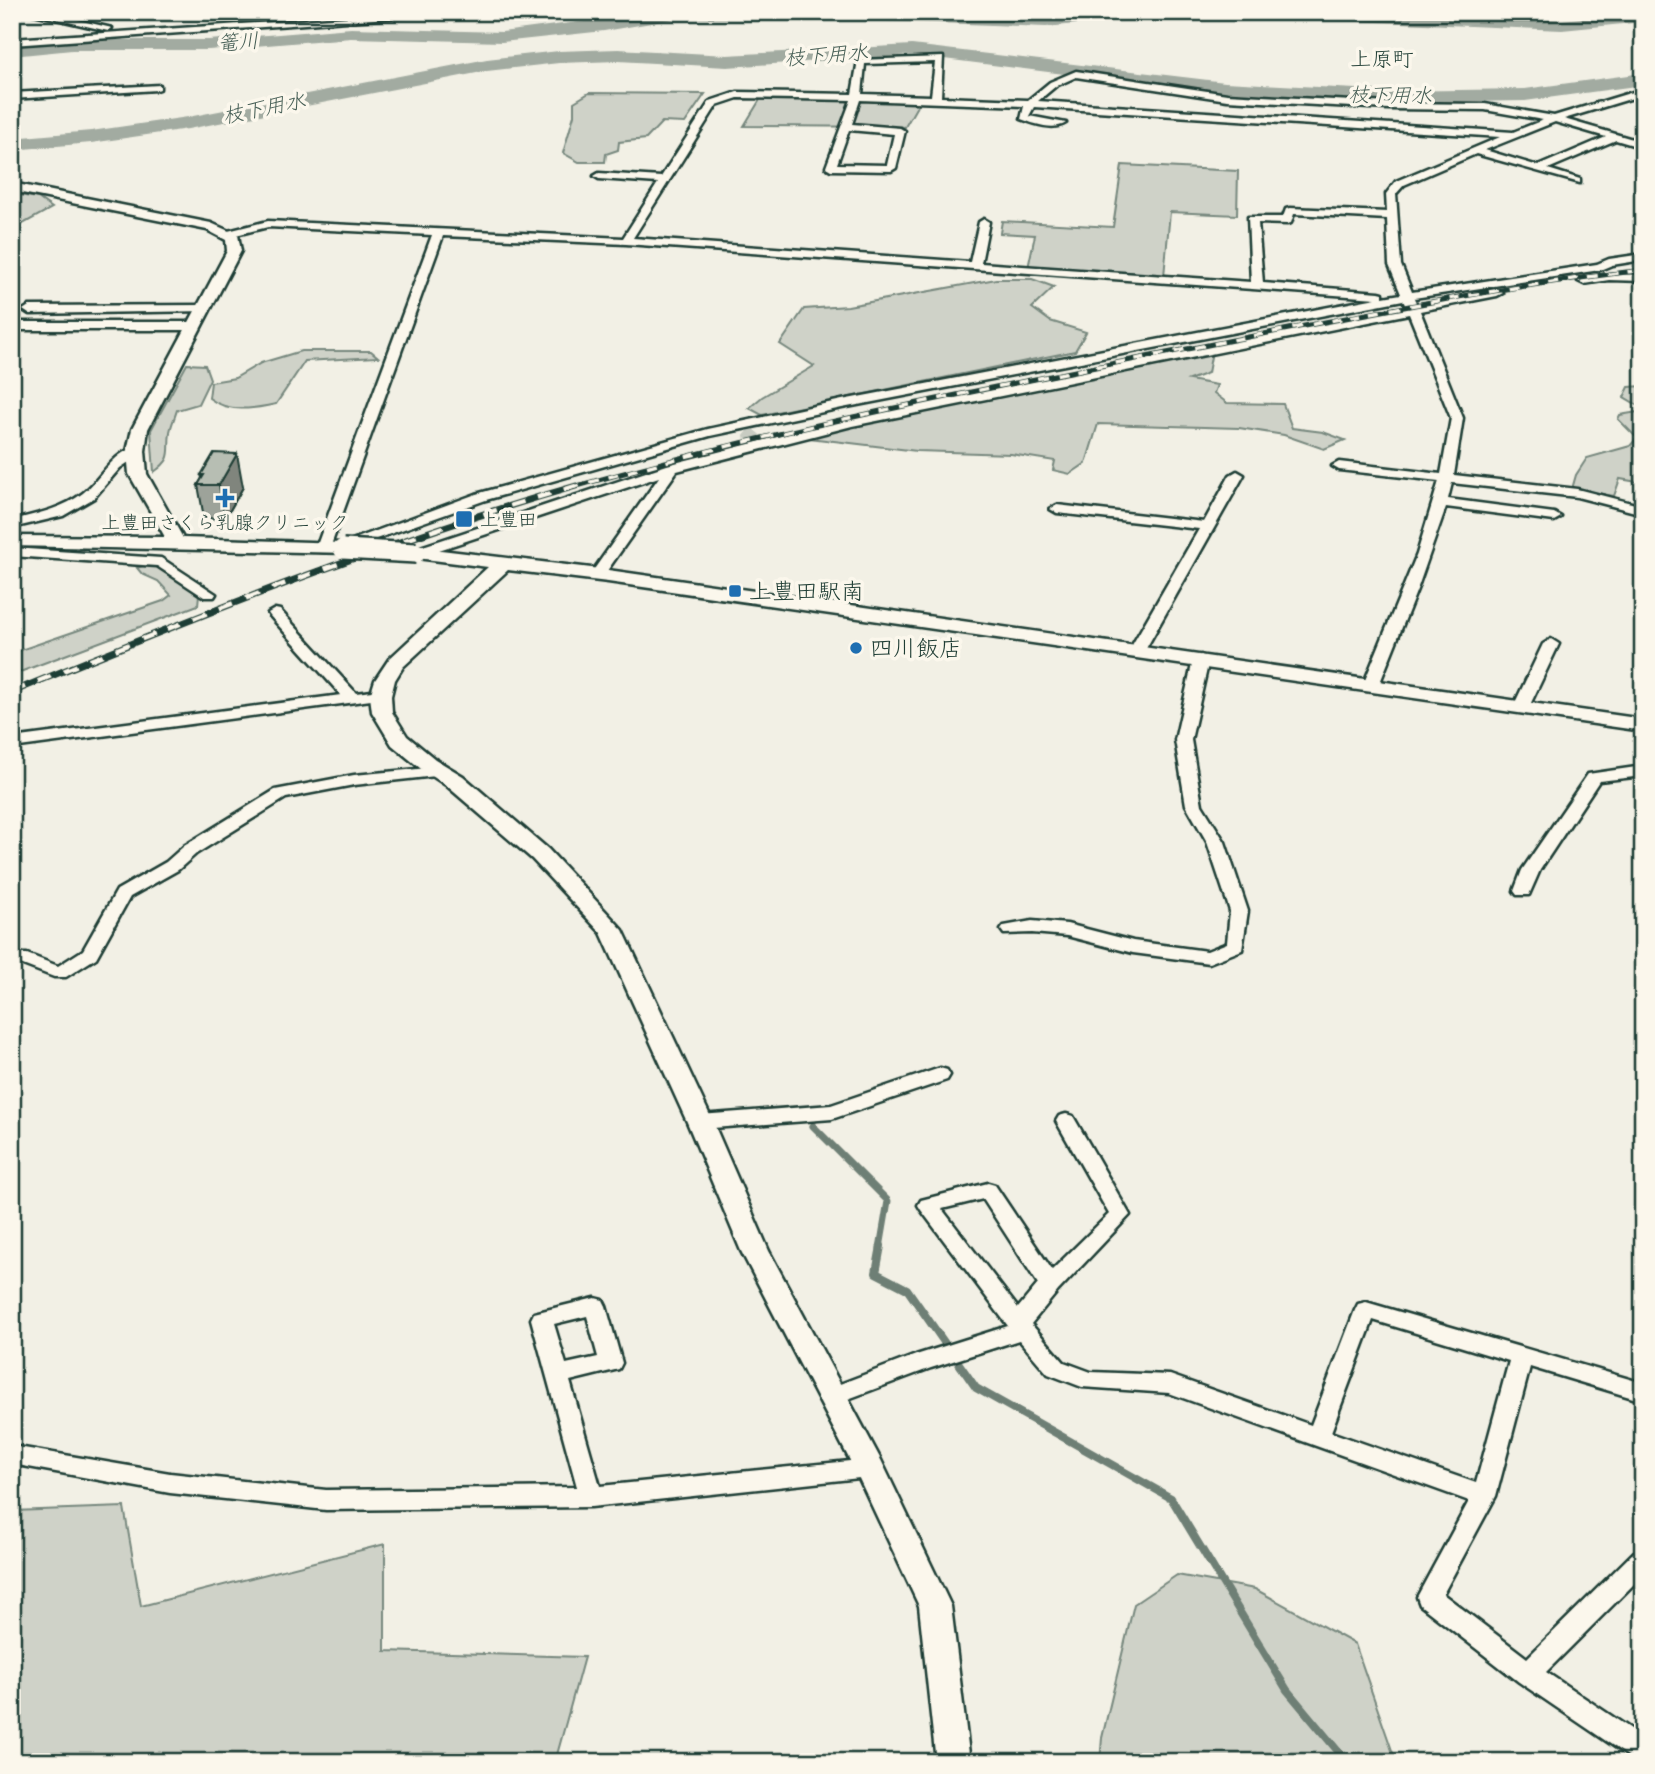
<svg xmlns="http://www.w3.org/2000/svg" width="1655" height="1774" viewBox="0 0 1655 1774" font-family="Sriracha,'Klee One',sans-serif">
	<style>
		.green { fill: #cfd2c8; stroke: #77887e; stroke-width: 2 }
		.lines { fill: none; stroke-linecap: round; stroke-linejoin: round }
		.stream-far1 { stroke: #6e7f75; stroke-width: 7 }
		.stream { stroke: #6e7f75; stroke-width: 8 }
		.river { fill: #a2aba1; fill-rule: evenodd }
		.minor-tunnel { stroke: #c8ccc2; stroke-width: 12; stroke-dasharray: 12 6; stroke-linecap: butt }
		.minor-casing { stroke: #1f3d34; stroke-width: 5 }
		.tertiary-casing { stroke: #1f3d34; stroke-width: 5 }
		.minor { fill: #fbf7ec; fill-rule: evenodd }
		.tertiary { fill: #fbf7ec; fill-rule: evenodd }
		.rail-far1-casing { stroke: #1f3d34; stroke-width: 5 }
		.rail-casing { stroke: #1f3d34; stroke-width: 7 }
		.rail-far1 { stroke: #fbf7ec; stroke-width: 3.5; stroke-dasharray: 10; stroke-linecap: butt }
		.rail { stroke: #fbf7ec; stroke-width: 4.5; stroke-dasharray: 14; stroke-linecap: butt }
		.tertiary-bridge-casing { stroke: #1f3d34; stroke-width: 24; stroke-linecap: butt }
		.tertiary-bridge { stroke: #fbf7ec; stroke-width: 19 }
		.wall { fill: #9da39a; stroke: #1f3d34; stroke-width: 2 }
		.shaded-wall { fill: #80857d; stroke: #1f3d34; stroke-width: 2 }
		.building { fill: #b7beb3; stroke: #1f3d34; stroke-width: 2 }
		.poi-dot { fill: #1f6fb2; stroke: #fbf7ec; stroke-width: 2.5 }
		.labels { text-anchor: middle; stroke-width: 7; stroke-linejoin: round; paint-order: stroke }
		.far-poi-label { font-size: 19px; fill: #1f3d34; stroke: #fbf7ec; text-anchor: start }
		.far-water-label { font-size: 21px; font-style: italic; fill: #465e55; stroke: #fbf7ec }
		.far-quarter-label { font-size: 21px; fill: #1f3d34; stroke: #fbf7ec }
		.poi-label { font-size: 23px; fill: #1f3d34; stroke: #fbf7ec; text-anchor: start }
	</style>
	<rect width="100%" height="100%" fill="#f2f0e5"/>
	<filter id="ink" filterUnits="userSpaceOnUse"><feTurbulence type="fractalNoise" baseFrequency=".0143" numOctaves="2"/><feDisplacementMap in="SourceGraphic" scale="14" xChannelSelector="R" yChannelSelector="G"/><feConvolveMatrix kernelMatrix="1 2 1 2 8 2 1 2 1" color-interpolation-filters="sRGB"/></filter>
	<g filter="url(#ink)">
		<g class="green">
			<path d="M589 93 705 94 685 123 662 122 646 139 619 142 618 150 606 154 605 162H579L563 153 574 115V102Z"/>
			<path d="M761 98 921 99 905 127 744 126Z"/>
			<path d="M1122 165 1238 171 1237 215 1170 212 1164 276 1028 268 1035 235 1000 233 1002 221 1113 227Z"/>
			<path d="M12 194 38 198 52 208 12 230Z"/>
			<path d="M996 279H1032L1054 287 1032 308 1050 321 1086 332 1075 351 762 415 749 408 762 397 814 366 780 344 804 309 848 306Z"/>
			<path d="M301 351H371L378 357 305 361 276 404C254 409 228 413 209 398L211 382 235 378 261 363Z"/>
			<path d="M1212 351 1208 373 1189 380 1217 385 1214 393 1227 403 1283 404 1292 428 1323 432 1345 440 1324 449 1284 435 1239 428 1098 424 1086 463 1070 474 1053 470 1055 461 1011 454 917 451 809 438 862 423Z"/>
			<path d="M187 364 205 365 210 379 198 404 177 410C175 417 171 425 170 432 167 453 175 457 154 472L151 430Z"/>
			<path d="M1643 386V483L1620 479 1614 496 1572 489 1576 475 1587 458 1630 446 1637 438 1618 419 1620 415 1638 412 1639 406 1624 397 1629 387Z"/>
			<path d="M148 564 159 568 199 594 198 605 12 675V653L163 601 171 595 158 581 142 574 137 568Z"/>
			<path d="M124 1507 141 1606 385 1544V1651L584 1657 555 1762H12V1511Z"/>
			<path d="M1177 1575 1255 1589 1355 1644 1396 1762H1100L1102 1738 1134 1604Z"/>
		</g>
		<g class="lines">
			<path class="stream-far1" d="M813 1126 888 1201 880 1248"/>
			<path class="stream" d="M881 1246 876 1273 907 1289 976 1388 1171 1498 1287 1690 1347 1762"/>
			<g class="river">
				<path d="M654 12H925L1046 17 1091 12H1389L1562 20 1643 12V22L1562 30 1260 17 1097 22 1046 27 828 19 681 18 604 31 502 42 351 38 209 50H72L12 56V45L72 40H209L351 28 502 32Z"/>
				<path d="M912 45 1225 82 1393 91 1525 89 1643 73V85L1525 101 1393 103 1225 94 912 55 727 67 618 61 559 63 487 71 188 129 91 143 12 150V138L91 131 188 117 487 59 559 51 618 49 727 55Z"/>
			</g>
			<path class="minor-tunnel" d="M747 432 757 440"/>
			<g class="minor-casing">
				<g id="minor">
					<path d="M25 12H43L112 28 108 31Z"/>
					<path d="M425 12H473L12 45V39Z"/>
					<path d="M1486 12H1506L1502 15Z"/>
					<path d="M943 57 941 97 1028 100 1050 82 1076 71 1227 94 1388 103 1485 104 1554 116 1643 89V95L1564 119 1643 142V148L1616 140 1548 169 1580 179V183L1476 154 1404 185 1396 194 1401 265 1412 292 1597 264 1609 259 1643 254V260L1612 265 1600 270 1414 298 1417 305 1497 290 1503 293 1497 296 1420 311 1463 418 1454 475 1577 489 1643 506V514L1577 497 1452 483 1448 499 1554 513 1561 517 1554 521 1446 507 1418 587 1379 685 1376 688H1366L1363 685 1417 554 1439 481 1339 470 1332 466 1339 462 1441 474 1451 418 1409 314 852 426 677 471 602 578 597 579 590 575 659 477 421 556H411L409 553 411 550 667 465 851 418 1406 307 1403 300 842 408 710 436 486 500 342 551 337 552 330 548 323 552 318 551 316 548 432 235 268 227 228 237 224 236V232L268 221 623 238 658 183 599 179 594 176 599 173 661 177 710 101 737 92 852 94 858 60ZM935 62 931 96 862 94 865 64ZM1076 77 1227 100 1388 109 1485 110 1543 120 1513 132 1038 101 1056 86ZM738 98 851 100 826 167 831 170 891 171 896 168 905 131 900 128 852 124 860 100 1024 106 1021 119C1034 124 1054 131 1066 123L1029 116 1034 107 1500 137 1396 181 1386 194 1387 212 1290 208 1286 209 1283 217H1248L1251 282 981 263 989 222 984 219 979 222 970 262 633 238 717 105ZM1555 122 1606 137 1538 166 1485 150ZM849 130 894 134 887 165 837 164ZM1294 214 1387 219 1389 265 1401 294 1383 297V293L1379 292 1263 283 1258 223 1287 224 1291 223ZM443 236 626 244 1376 298 842 400 708 429 476 494 330 548Z"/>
					<path d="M160 85V89L157 90 12 99V93Z"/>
					<path d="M1609 274 1643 275V281L1609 280 1584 284 1578 281Z"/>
					<path d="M204 305 208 307V311L29 314 23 310 29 306Z"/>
					<path d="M12 322H195L201 326 195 330H12Z"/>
					<path d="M136 447 141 448V454L120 468 94 498 63 516 12 528V520C37 514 62 509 83 493 102 478 111 454 136 447Z"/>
					<path d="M1237 471 1244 475 1144 652 1141 655H1131L1128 652 1199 529 1057 513 1050 509 1057 505 1204 522 1230 475Z"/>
					<path d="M12 548 161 558 216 594 214 597H204L157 566 12 556Z"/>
					<path d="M275 609 280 610 356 693 380 690 388 695 386 698 12 748V738L341 695 270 616 268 613Z"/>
					<path d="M1551 639 1559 644 1529 707 1521 712 1515 710 1513 707 1543 644Z"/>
					<path d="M1201 655 1209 660 1191 740 1202 805 1225 842 1248 911 1242 950 1209 963 1133 953 1067 936 1032 933 1004 934 1001 930 1004 926 1032 921 1067 924 1133 941 1207 951 1227 943 1230 911 1207 842 1186 805 1175 740 1193 660Z"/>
					<path d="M1643 766V776L1599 781 1540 870 1529 895H1517L1514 891 1522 870 1588 774Z"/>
					<path d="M439 767 445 769 447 772 445 775 354 785 286 798 196 854 178 870 130 897 96 958 66 977H54L15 962 12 959 15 954H27L58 966 83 950 117 890 166 862 184 846 275 790 354 775Z"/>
					<path d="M940 1068 947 1070 950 1075 947 1080 832 1119 700 1129 693 1127 690 1122 693 1117 700 1115 831 1105Z"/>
					<path d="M1066 1114 1073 1116 1130 1215 1058 1291 1031 1324 1064 1362 1091 1372 1170 1375 1311 1425 1355 1310 1358 1304 1366 1302 1643 1383V1401L1530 1367 1496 1496 1443 1594 1527 1658 1634 1552 1643 1549V1575L1546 1672 1643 1737V1762L1634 1760 1519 1682 1420 1605 1417 1597 1469 1501 1169 1393 1082 1387 1048 1374 1019 1340 931 1368 832 1405 824 1402 821 1396 824 1390 916 1355 1008 1326 921 1210 918 1205 921 1200 988 1183 995 1185 1052 1270 1109 1214 1056 1121 1059 1116ZM983 1199 1038 1284 1018 1308 942 1209ZM1373 1320 1509 1361 1476 1483 1331 1432Z"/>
					<path d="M595 1298 603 1300 606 1306 622 1363 619 1369 570 1381 600 1486 870 1459 878 1462 882 1469 878 1476 591 1507 326 1510 170 1493 12 1464V1446L170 1473 326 1490 577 1487 531 1319 534 1313ZM587 1316 598 1357 566 1364 554 1324Z"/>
				</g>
			</g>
			<g class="tertiary-casing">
				<g id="tertiary">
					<path d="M12 183 211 223 238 235 241 251 148 429 145 451 147 474 183 538 343 543 349 545 352 549 349 553 12 546V536L165 537 129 474 127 451 132 429 227 251 226 240 207 230 12 191Z"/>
					<path d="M416 547 608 570 1643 719V731L608 582 508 570 403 667 395 680 391 696 392 712 407 736 435 759 463 776 548 849 623 930 713 1122 769 1251 881 1460 951 1606 970 1762H936L919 1606 856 1472 741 1251 687 1122 601 933 532 859 447 786 420 768 392 745 372 712 370 696 375 680 389 659 488 567 409 557 407 553Z"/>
				</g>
			</g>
			<use href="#minor" class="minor"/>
			<use href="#tertiary" class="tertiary"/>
			<g class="rail-far1-casing">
				<path id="rail-far1" d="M570 488C772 430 977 390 1182 350 1335 320 1488 288 1643 270"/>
			</g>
			<g class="rail-casing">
				<path id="rail" d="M12 692C197 616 384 541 576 486"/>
			</g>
			<use href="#rail-far1" class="rail-far1"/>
			<use href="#rail" class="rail"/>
			<g class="tertiary-bridge-casing">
				<path id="tertiary-bridge" d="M343 549 416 553"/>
			</g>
			<use href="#tertiary-bridge" class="tertiary-bridge"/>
		</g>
		<path class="wall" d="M201 475 243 487 225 519 204 518 198 485 202 478Z"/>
		<path class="shaded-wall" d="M237 454 243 487 225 519 219 485Z"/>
		<path class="building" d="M214 453 237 454 219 485H198L204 475H201Z"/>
	</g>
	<g class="poi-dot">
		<path d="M221.5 487.5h7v7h7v7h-7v7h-7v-7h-7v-7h7z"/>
		<rect x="455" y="510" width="18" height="18" rx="3.5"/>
		<rect x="728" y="584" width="14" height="14" rx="3.5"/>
		<circle cx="856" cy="648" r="7"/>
	</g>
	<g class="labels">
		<g class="far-poi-label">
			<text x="480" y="526">上豊田</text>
			<text x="225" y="529" text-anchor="middle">上豊田さくら乳腺クリニック</text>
		</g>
		<g class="far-water-label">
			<text transform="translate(238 42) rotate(-5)" y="7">篭川</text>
			<text transform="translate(826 55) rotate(-4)" y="7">枝下用水</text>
			<text transform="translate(1390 95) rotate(1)" y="7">枝下用水</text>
			<text transform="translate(264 108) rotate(-11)" y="7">枝下用水</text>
		</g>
		<g class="far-quarter-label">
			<text x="1382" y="66">上原町</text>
		</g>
		<g class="poi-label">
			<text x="749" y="599">上豊田駅南</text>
			<text x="870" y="656">四川飯店</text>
		</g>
	</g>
	<rect width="1655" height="1774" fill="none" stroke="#fbf7ec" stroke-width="42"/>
	<rect x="21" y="21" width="1613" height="1732" fill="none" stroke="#1f3d34" stroke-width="2.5" filter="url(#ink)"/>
</svg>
